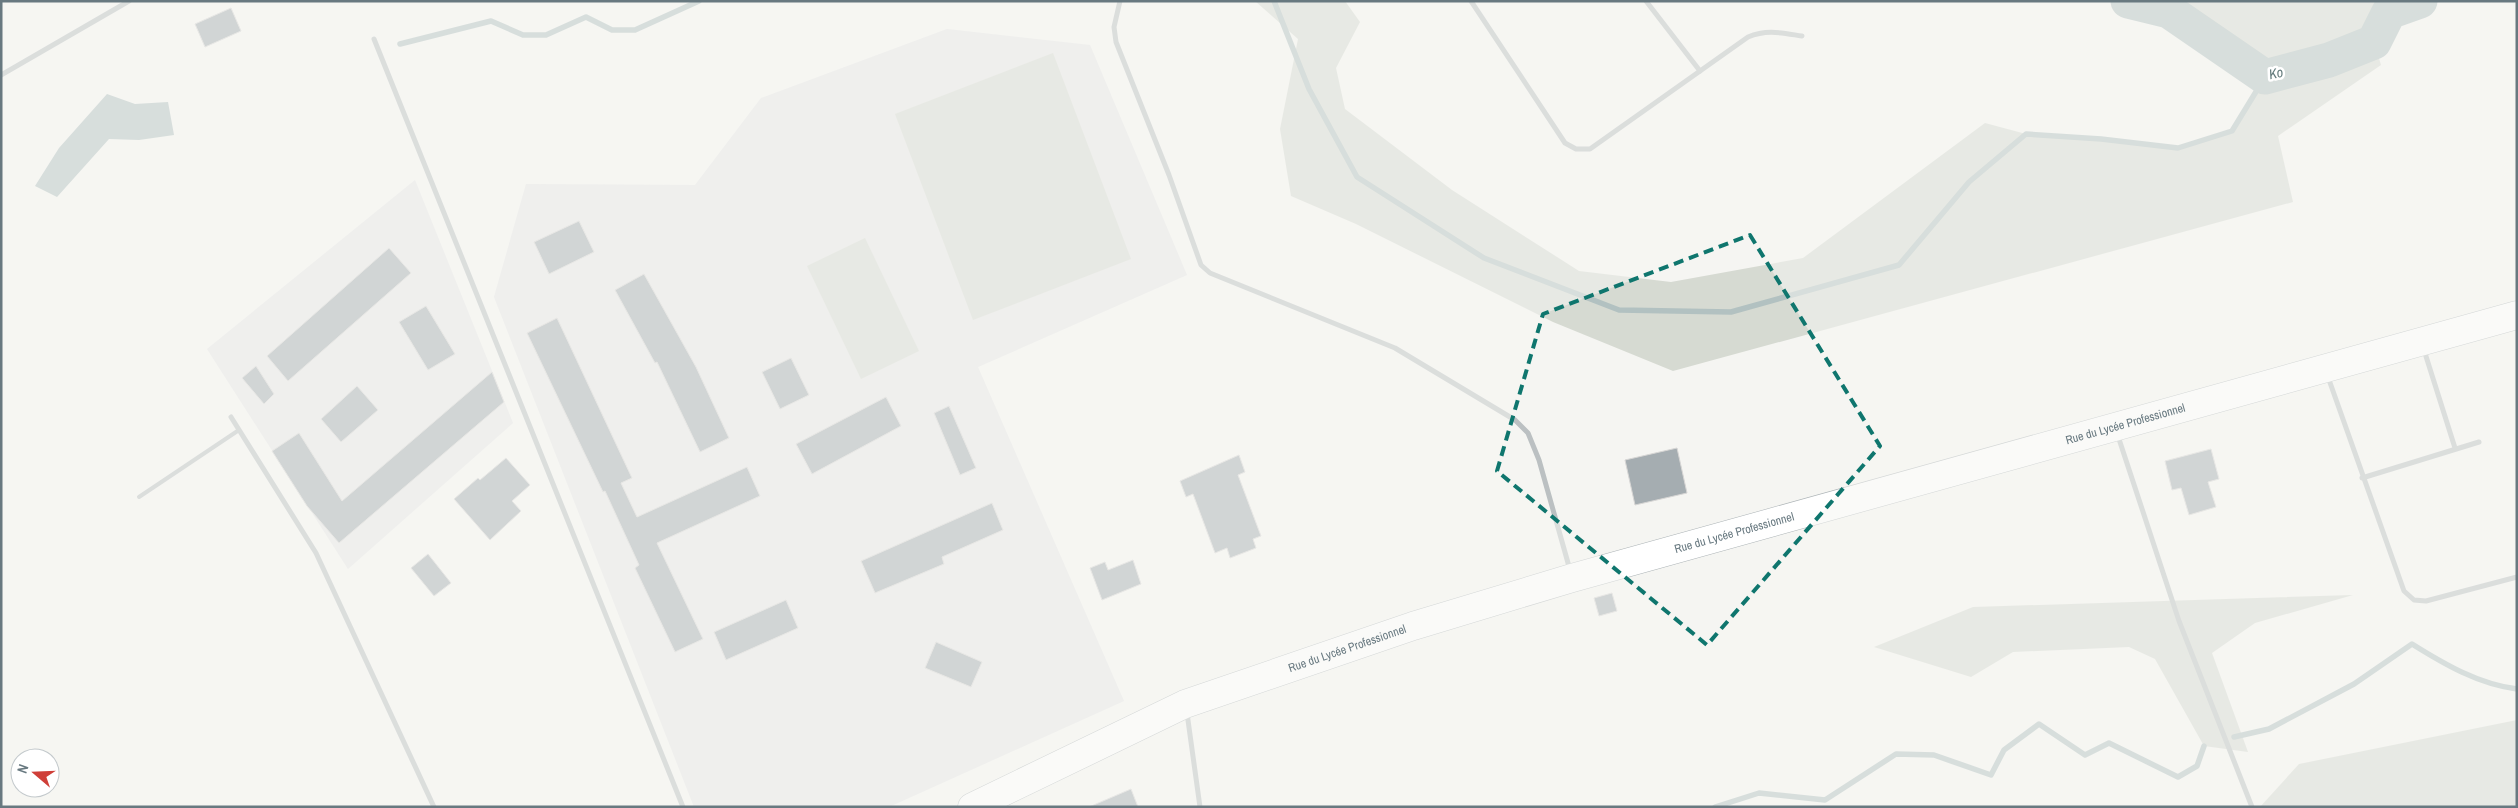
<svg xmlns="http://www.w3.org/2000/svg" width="2518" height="808" viewBox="0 0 2518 808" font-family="'Archivo Narrow',sans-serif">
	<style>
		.built { fill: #e6e6e6 }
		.green { fill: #d6dad2 }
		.water { fill: #b2c1c1 }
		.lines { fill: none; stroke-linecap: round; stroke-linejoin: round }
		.stream { stroke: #b2c1c1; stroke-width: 5.5 }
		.river { stroke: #b2c1c1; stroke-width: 35 }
		.building { fill: #a5adb1; stroke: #d7d6d5 }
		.secondary-casing { stroke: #adb4b7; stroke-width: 29 }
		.service { stroke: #bbc0c2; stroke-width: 4 }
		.minor { stroke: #bbc0c2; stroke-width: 5 }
		.secondary { stroke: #fff; stroke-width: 28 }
		.marked { fill: none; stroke: #0f766e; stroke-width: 4; stroke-dasharray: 10 6; stroke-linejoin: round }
		.labels { text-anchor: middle; stroke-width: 5; stroke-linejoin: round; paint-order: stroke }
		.street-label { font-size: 12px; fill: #687980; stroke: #fff }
		.water-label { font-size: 14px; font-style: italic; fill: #637b7c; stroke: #fff }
	</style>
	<rect width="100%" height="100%" fill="#f5f5f2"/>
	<g class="built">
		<path d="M947 29 1090 45 1187 275 978 367 1124 701 889 807H694L494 297 526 184 695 185 761 98Z"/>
		<path d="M415 180 513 423 348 569 207 349Z"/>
	</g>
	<g class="green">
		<path d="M1255 1H1345L1360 22 1336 68 1345 109 1452 190 1579 271 1671 282 1803 258 1985 123 2026 134 2101 139 2178 148 2232 131 2264 77 2169 11 2170 1H2420L2389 12 2374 42 2381 65 2278 136 2293 202 1673 371 1553 322 1356 224 1291 196 1280 129 1298 39Z"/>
		<path d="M1053 53 1131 259 973 320 895 114Z"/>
		<path d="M865 238 919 351 861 379 807 266Z"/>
		<path d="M2353 595 2255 623 2212 653 2248 752 2204 746 2155 659 2129 647 2013 652 1971 677 1874 647 1973 607Z"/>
		<path d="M2517 720V807H2260L2299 764Z"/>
	</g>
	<path class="water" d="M107 94 135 104 168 102 174 135 139 140 109 139 57 197 35 186 59 148Z"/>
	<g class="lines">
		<g class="stream">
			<path d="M1274 1 1309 89 1357 177 1484 258 1619 310 1731 312 1899 265 1969 182 2026 134 2101 139 2178 148 2232 131 2265 77"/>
			<path d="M400 44 491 21 523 35H546L586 17 612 30H635L699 1"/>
			<path d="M2234 737 2269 729 2354 684 2412 644C2444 664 2478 684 2517 689"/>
			<path d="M1715 807 1759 793 1825 800 1896 754 1934 755 1991 775 2004 750 2039 724 2085 755 2109 743 2178 777 2197 766 2204 746"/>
		</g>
		<path class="river" d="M2128 1 2169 11 2265 77 2329 60 2374 42 2389 12 2420 1"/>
	</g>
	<g class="building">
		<path d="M231 8 241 31 205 47 195 24Z"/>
		<path d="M579 221 594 252 549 274 534 242Z"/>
		<path d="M389 248 411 273 288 381 267 356Z"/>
		<path d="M644 274 696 367 729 438 700 452 657 362 655 363 615 290Z"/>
		<path d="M426 306 455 354 428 370 399 322Z"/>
		<path d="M557 318 632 478 621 483 637 517 747 467 760 496 657 543 703 639 675 652 635 568 639 565 605 491 603 492 527 333Z"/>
		<path d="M791 358 809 395 780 409 762 372Z"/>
		<path d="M256 366 274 394 264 404 242 378Z"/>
		<path d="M492 372 504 402 339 543 307 506 272 451 299 433 342 501Z"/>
		<path d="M357 386 378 410 341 442 321 419Z"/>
		<path d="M886 397 901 426 812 474 796 444Z"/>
		<path d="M949 406 976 468 960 475 934 413Z"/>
		<path d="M1677 448 1687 493 1635 505 1625 460Z"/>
		<path d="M2211 449 2219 479 2208 482 2216 507 2189 515 2181 488 2172 490 2165 461Z"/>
		<path d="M1239 455 1245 472 1238 475 1261 536 1253 539 1256 548 1230 558 1227 548 1215 553 1193 494 1186 497 1180 481Z"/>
		<path d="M506 458 530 485 512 501 521 511 490 540 454 499 478 478 480 480Z"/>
		<path d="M992 503 1003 530 942 557 944 564 875 593 861 561Z"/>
		<path d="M428 554 451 583 434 596 411 568Z"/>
		<path d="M1133 560 1141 584 1102 600 1090 568 1105 562 1108 570Z"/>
		<path d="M1612 593 1617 611 1599 616 1594 598Z"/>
		<path d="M786 600 798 628 726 660 714 632Z"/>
		<path d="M936 642 982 662 971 687 925 668Z"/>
		<path d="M1131 789 1138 807H1089Z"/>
	</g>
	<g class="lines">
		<g class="secondary-casing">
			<g id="secondary">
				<path id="s1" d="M972 807 1185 704 1413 626 1572 578 2517 315"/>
			</g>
		</g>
		<path class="service" d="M139 497 239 430"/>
		<g class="minor">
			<path d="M1120 1 1114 27 1116 42 1169 175 1201 265 1210 273 1395 348 1515 420 1528 433 1539 460 1570 570"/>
			<path d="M1471 1 1565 143 1576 149H1590L1748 37C1767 29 1782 33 1802 36"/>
			<path d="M1646 1 1700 71"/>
			<path d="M374 39 683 807"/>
			<path d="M1 75 129 1"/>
			<path d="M2424 350 2455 448"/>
			<path d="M2328 377 2404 591 2414 600 2426 601 2517 577"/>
			<path d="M231 417 316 553 434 807"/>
			<path d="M2117 433 2179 621 2252 807"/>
			<path d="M2362 478 2479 442"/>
			<path d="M1187 713 1200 807"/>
		</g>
		<use href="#secondary" class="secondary"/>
	</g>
	<path d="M0 0H2518V808H0ZM1750 235 1880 446 1707 645 1497 471 1543 314Z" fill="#f5f5f2" fill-opacity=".55" fill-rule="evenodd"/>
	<path class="marked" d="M1750 235 1880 446 1707 645 1497 471 1543 314Z"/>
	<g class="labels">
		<g class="street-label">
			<text dy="4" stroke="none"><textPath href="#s1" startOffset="1218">Rue du Lycée Professionnel</textPath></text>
			<text dy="4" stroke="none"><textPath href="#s1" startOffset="812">Rue du Lycée Professionnel</textPath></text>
			<text dy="4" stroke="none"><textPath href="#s1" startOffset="408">Rue du Lycée Professionnel</textPath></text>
		</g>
		<g class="water-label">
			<text transform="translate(2276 73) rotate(-11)" y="5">Ko</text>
		</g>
	</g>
	<rect width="2518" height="808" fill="none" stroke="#687980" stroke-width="5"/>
	<g transform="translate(35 773) rotate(289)"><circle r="24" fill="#ffffff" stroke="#c3c9cc"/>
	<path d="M0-4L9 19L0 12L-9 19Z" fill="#cf3f38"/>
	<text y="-8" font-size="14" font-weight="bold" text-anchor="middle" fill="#687980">N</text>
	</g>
</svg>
